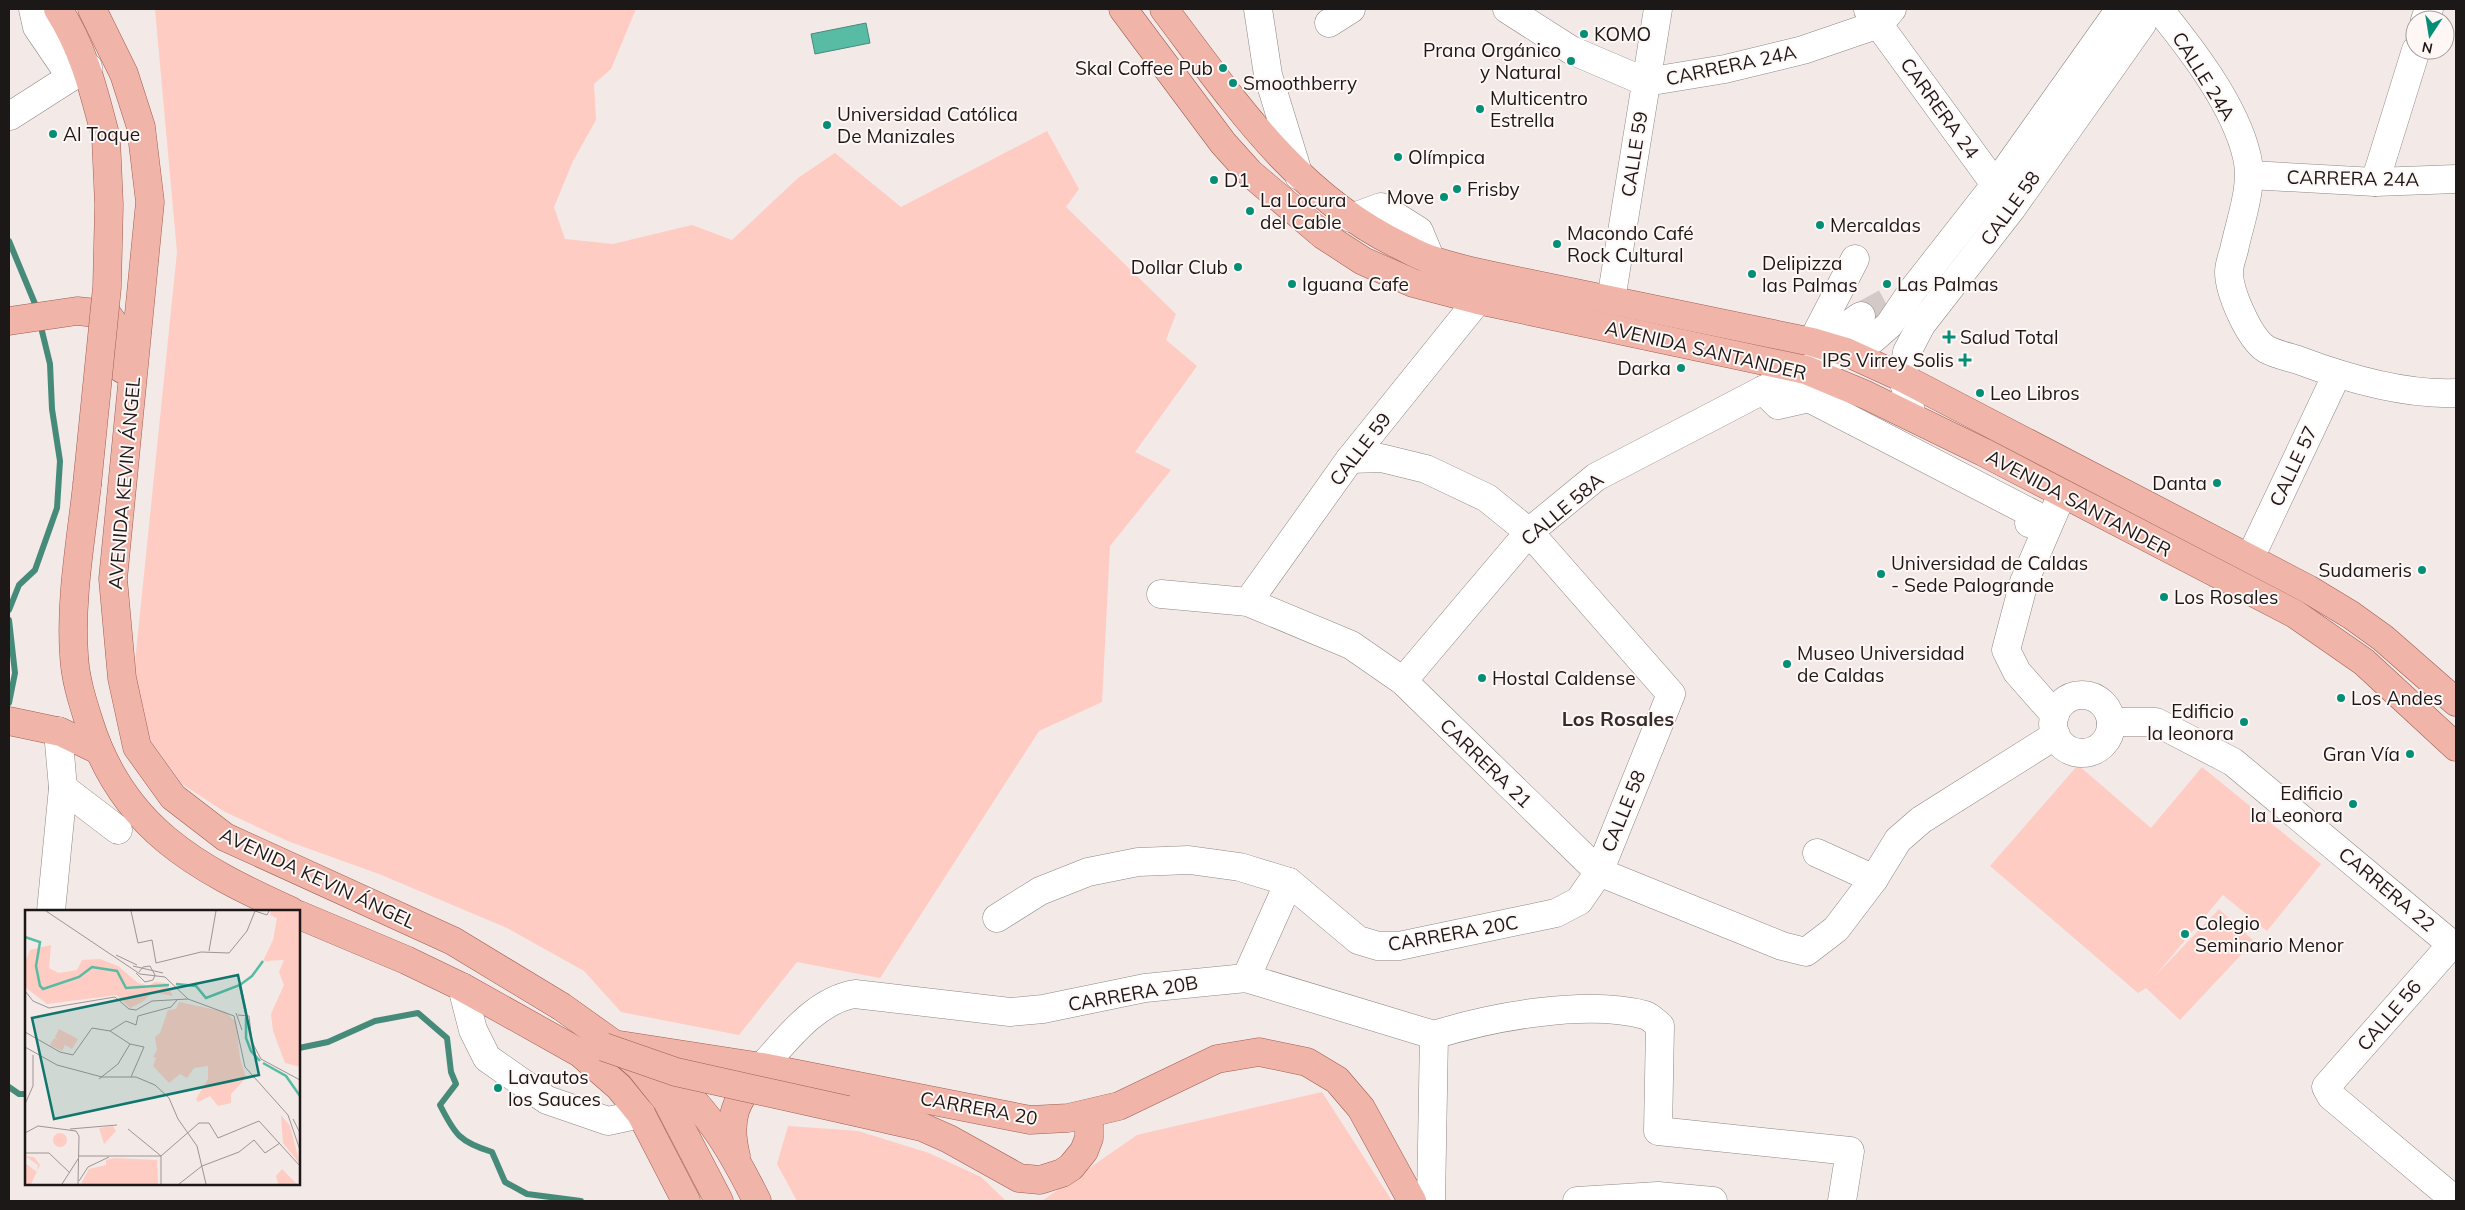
<svg xmlns="http://www.w3.org/2000/svg" width="2465" height="1210" viewBox="0 0 2465 1210" font-family="Mulish,sans-serif">
	<style>
		.green { fill: #feccc2 }
		.water { fill: #58bca4; stroke: #468b7a }
		.lines { fill: none; stroke-linecap: round; stroke-linejoin: round }
		.stream { stroke: #468b7a; stroke-width: 6 }
		.minor-tunnel { stroke: #d3cac8; stroke-width: 28; stroke-dasharray: 28 14; stroke-linecap: butt }
		.minor-casing { stroke: #908785; stroke-width: 29 }
		.major-casing { stroke: #a05d51; stroke-width: 29 }
		.minor { stroke: #fff; stroke-width: 28 }
		.major { stroke: #f1b4a9; stroke-width: 28 }
		.major-bridge-casing { stroke: #a05d51; stroke-width: 29; stroke-linecap: butt }
		.major-bridge { stroke: #f1b4a9; stroke-width: 28 }
		.poi-dot { fill: #038e76; stroke: #fff7f5; stroke-width: 2 }
		.labels { text-anchor: middle; stroke-width: 4; stroke-linejoin: round; paint-order: stroke }
		.poi-label { font-size: 19px; fill: #1c1818; stroke: #fff7f5; text-anchor: start }
		.street-label { font-size: 19px; fill: #1c1818; stroke: #fff7f5 }
		.neighbourhood-label { font-size: 20px; font-weight: bold; fill: #342d2b; stroke: #fff7f5 }
		.inset-river { fill: none; stroke: #58bca4; stroke-width: 2.5 }
		.inset-road { fill: none; stroke: #9d9594; stroke-width: 1 }
		.view { fill: #0f766e; fill-opacity: 0.15; stroke: #0f766e; stroke-width: 2.5 }
		.inset-edge { fill: none; stroke: #1c1818; stroke-width: 2.5 }
	</style>
	<rect width="100%" height="100%" fill="#f3e9e7"/>
	<g class="green">
		<path d="M155 9H636L611 69 594 84 596 120 573 161 554 207 565 239 613 244 692 225 732 240 798 178 835 153 901 207 1047 131 1079 189 1066 207 1176 314 1166 340 1197 366 1135 452 1171 470 1110 546 1102 702 1039 731 880 978 797 962 739 1035 621 1012 584 971 507 928 379 874 290 842 225 812 182 784 146 734 134 672 177 252Z"/>
		<path d="M2078 765 2151 828 2202 767 2321 864 2267 931 2223 895 2154 977 2219 909 2254 941 2180 1020 2146 988 2138 993 1990 866Z"/>
		<path d="M1322 1092 1392 1201H1042L1137 1135Z"/>
		<path d="M788 1126 858 1131 929 1153 981 1177 1006 1201H797L777 1164Z"/>
	</g>
	<path class="water" d="M866 23 870 43 815 54 811 34Z"/>
	<g class="lines">
		<g class="stream">
			<path d="M9 241 38 311"/>
			<path d="M9 610 19 585 35 570 57 508 60 461 52 409 50 364 40 323"/>
			<path d="M9 620 15 673 9 703"/>
			<path d="M299 1048 328 1042 375 1021 418 1013 447 1038 451 1072 456 1084 440 1105C455 1135 460 1142 492 1152L505 1182 527 1194 581 1201"/>
			<path d="M9 1087 19 1094H26"/>
		</g>
		<path class="minor-tunnel" d="M1861 316 1889 301"/>
		<g class="minor-casing">
			<g id="minor">
				<path d="M33 9 37 27 71 77 88 67"/>
				<path d="M1258 9 1268 75 1299 176"/>
				<path d="M1507 9 1571 50 1646 82 1725 69 1803 50 1879 24 1892 9"/>
				<path d="M2159 9C2192 50 2235 105 2247 157 2254 186 2240 221 2234 250 2232 257 2229 265 2229 272 2229 292 2249 338 2266 349 2275 354 2288 357 2298 360 2346 378 2405 395 2456 393"/>
				<path d="M1868 10 2005 198"/>
				<path d="M2425 20 2429 9"/>
				<path d="M1329 23 1351 9"/>
				<path d="M10 116 71 77"/>
				<path d="M2250 175 2375 182 2456 179"/>
				<path d="M2375 182 2416 50"/>
				<path d="M1351 218 1381 207 1419 231 1431 260"/>
				<path d="M1611 300 1658 9"/>
				<path d="M1812 342 1855 259"/>
				<path d="M1821 344 1861 316"/>
				<path d="M1763 390 1778 405 1809 398 2035 515 2029 523 2046 530"/>
				<path d="M1912 416 1903 378 1907 352 1921 325 2012 208 2142 24 2146 9"/>
				<path d="M2250 558 2337 374"/>
				<path d="M1161 594 1248 602 1351 645 1403 681 1599 872 1782 946 1806 952 1836 929 1874 879 1898 840 1921 820 2056 735"/>
				<path d="M1248 602 1350 459 1478 300"/>
				<path d="M1403 681 1529 532 1596 477 1763 390 1873 339 1889 325 1912 291 1995 185 2120 9"/>
				<circle cx="2082" cy="724" r="29"/>
				<path d="M2055 715 2017 672 2006 650 2024 582 2062 494"/>
				<path d="M2111 722H2156L2233 762 2456 948"/>
				<path d="M63 788 118 830"/>
				<path d="M1817 853 1874 879"/>
				<path d="M51 911 63 788 58 731"/>
				<path d="M997 918 1040 891 1088 872 1138 862 1189 860 1240 867 1289 882 1358 940 1378 946H1399L1556 913 1579 901 1599 872 1671 694 1529 532 1487 498 1426 469 1381 458 1350 459"/>
				<path d="M2452 944 2326 1087 2331 1096 2456 1201"/>
				<path d="M1246 978 1289 882"/>
				<path d="M462 987 473 1030 487 1058 547 1100 608 1121 641 1114"/>
				<path d="M1434 1035C1491 1017 1586 999 1645 1015 1651 1017 1656 1023 1660 1026L1658 1131 1850 1151 1842 1201"/>
				<path d="M762 1067C787 1039 816 1000 855 994L1010 1012 1043 1009 1145 988 1246 978 1434 1035"/>
				<path d="M1431 1201 1434 1035"/>
				<path d="M1577 1201 1658 1196 1713 1201"/>
			</g>
		</g>
		<g class="major-casing">
			<g id="major">
				<path d="M58 9C84 49 94 92 106 138"/>
				<path d="M92 9 124 74 141 127 150 202 113 579 122 678 137 747 173 797 225 837 453 941 562 1007 611 1042 640 1067 667 1101 719 1201"/>
				<path d="M1123 9 1223 143 1250 173 1323 235 1363 261 1413 283 1478 300 1806 370 1866 395 1983 452 2295 614 2364 662 2456 747"/>
				<path d="M1164 9C1233 100 1295 195 1401 246 1411 251 1421 257 1432 260 1449 266 1466 270 1484 274L1812 342 1846 352 1903 378 2308 589 2351 615 2383 638 2456 702"/>
				<path d="M9 321 77 311 107 314 118 329 122 369"/>
				<path d="M87 485C81 540 70 599 74 655 75 678 82 700 89 722 122 828 196 868 291 911"/>
				<path d="M9 721 61 732 98 750"/>
				<path d="M299 915 406 960 462 987 580 1053 619 1087 641 1114 686 1201"/>
				<path d="M620 1045 762 1067 1030 1120 1068 1118 1119 1106 1217 1059 1259 1052 1307 1062 1337 1080 1361 1108 1412 1201"/>
				<path d="M655 1068C703 1100 732 1150 757 1201"/>
				<path d="M847 1110 922 1127 949 1139 1019 1178 1040 1180 1062 1173 1071 1167 1084 1151 1089 1138V1114"/>
				<path d="M736 1156C726 1116 737 1100 760 1070"/>
			</g>
		</g>
		<use href="#minor" class="minor"/>
		<use href="#major" class="major"/>
		<g class="major-bridge-casing">
			<g id="major-bridge">
				<path d="M87 485 107 287 109 205 106 138"/>
				<path d="M604 1047 676 1072 847 1110"/>
			</g>
		</g>
		<use href="#major-bridge" class="major-bridge"/>
	</g>
	<g class="poi-dot">
		<circle cx="1584" cy="34" r="5"/>
		<circle cx="1571" cy="61" r="5"/>
		<circle cx="1223" cy="68" r="5"/>
		<circle cx="1233" cy="83" r="5"/>
		<circle cx="1480" cy="109" r="5"/>
		<circle cx="827" cy="125" r="5"/>
		<circle cx="53" cy="134" r="5"/>
		<circle cx="1398" cy="157" r="5"/>
		<circle cx="1214" cy="180" r="5"/>
		<circle cx="1457" cy="189" r="5"/>
		<circle cx="1444" cy="197" r="5"/>
		<circle cx="1250" cy="211" r="5"/>
		<circle cx="1820" cy="225" r="5"/>
		<circle cx="1557" cy="244" r="5"/>
		<circle cx="1238" cy="267" r="5"/>
		<circle cx="1752" cy="274" r="5"/>
		<circle cx="1292" cy="284" r="5"/>
		<circle cx="1887" cy="284" r="5"/>
		<path d="M1946.5 329.5h5v5h5v5h-5v5h-5v-5h-5v-5h5z"/>
		<path d="M1962.5 352.5h5v5h5v5h-5v5h-5v-5h-5v-5h5z"/>
		<circle cx="1681" cy="368" r="5"/>
		<circle cx="1980" cy="393" r="5"/>
		<circle cx="2217" cy="483" r="5"/>
		<circle cx="2422" cy="570" r="5"/>
		<circle cx="1881" cy="574" r="5"/>
		<circle cx="2164" cy="597" r="5"/>
		<circle cx="1787" cy="664" r="5"/>
		<circle cx="1482" cy="678" r="5"/>
		<circle cx="2341" cy="698" r="5"/>
		<circle cx="2244" cy="722" r="5"/>
		<circle cx="2410" cy="754" r="5"/>
		<circle cx="2353" cy="804" r="5"/>
		<circle cx="2185" cy="934" r="5"/>
		<circle cx="498" cy="1088" r="5"/>
	</g>
	<g class="labels">
		<g class="poi-label">
			<text x="1594" y="41">KOMO</text>
			<text x="1561" y="57" text-anchor="end">Prana Orgánico<tspan x="1561" dy="22">y Natural</tspan></text>
			<text x="1213" y="75" text-anchor="end">Skal Coffee Pub</text>
			<text x="1243" y="90">Smoothberry</text>
			<text x="1490" y="105">Multicentro<tspan x="1490" dy="22">Estrella</tspan></text>
			<text x="837" y="121">Universidad Católica<tspan x="837" dy="22">De Manizales</tspan></text>
			<text x="63" y="141">Al Toque</text>
			<text x="1408" y="164">Olímpica</text>
			<text x="1224" y="187">D1</text>
			<text x="1467" y="196">Frisby</text>
			<text x="1434" y="204" text-anchor="end">Move</text>
			<text x="1260" y="207">La Locura<tspan x="1260" dy="22">del Cable</tspan></text>
			<text x="1830" y="232">Mercaldas</text>
			<text x="1567" y="240">Macondo Café<tspan x="1567" dy="22">Rock Cultural</tspan></text>
			<text x="1762" y="270">Delipizza<tspan x="1762" dy="22">las Palmas</tspan></text>
			<text x="1228" y="274" text-anchor="end">Dollar Club</text>
			<text x="1302" y="291">Iguana Cafe</text>
			<text x="1897" y="291">Las Palmas</text>
			<text x="1960" y="344">Salud Total</text>
			<text x="1954" y="367" text-anchor="end">IPS Virrey Solis</text>
			<text x="1671" y="375" text-anchor="end">Darka</text>
			<text x="1990" y="400">Leo Libros</text>
			<text x="2207" y="490" text-anchor="end">Danta</text>
			<text x="1891" y="570">Universidad de Caldas<tspan x="1891" dy="22">- Sede Palogrande</tspan></text>
			<text x="2412" y="577" text-anchor="end">Sudameris</text>
			<text x="2174" y="604">Los Rosales</text>
			<text x="1797" y="660">Museo Universidad<tspan x="1797" dy="22">de Caldas</tspan></text>
			<text x="1492" y="685">Hostal Caldense</text>
			<text x="2351" y="705">Los Andes</text>
			<text x="2234" y="718" text-anchor="end">Edificio<tspan x="2234" dy="22">la leonora</tspan></text>
			<text x="2400" y="761" text-anchor="end">Gran Vía</text>
			<text x="2343" y="800" text-anchor="end">Edificio<tspan x="2343" dy="22">la Leonora</tspan></text>
			<text x="2195" y="930">Colegio<tspan x="2195" dy="22">Seminario Menor</tspan></text>
			<text x="508" y="1084">Lavautos<tspan x="508" dy="22">los Sauces</tspan></text>
		</g>
		<g class="street-label">
			<text transform="translate(1731 65) rotate(-12)" y="7">CARRERA 24A</text>
			<text transform="translate(2204 76) rotate(58)" y="7">CALLE 24A</text>
			<text transform="translate(1940 108) rotate(54)" y="7">CARRERA 24</text>
			<text transform="translate(1634 154) rotate(-81)" y="7">CALLE 59</text>
			<text transform="translate(2353 178) rotate(1)" y="7">CARRERA 24A</text>
			<text transform="translate(2010 208) rotate(-54)" y="7">CALLE 58</text>
			<text transform="translate(1706 350) rotate(13)" y="7">AVENIDA SANTANDER</text>
			<text transform="translate(1360 449) rotate(-52)" y="7">CALLE 59</text>
			<text transform="translate(2293 466) rotate(-65)" y="7">CALLE 57</text>
			<text transform="translate(124 483) rotate(-85)" y="7">AVENIDA KEVIN ÁNGEL</text>
			<text transform="translate(2079 503) rotate(28)" y="7">AVENIDA SANTANDER</text>
			<text transform="translate(1562 509) rotate(-40)" y="7">CALLE 58A</text>
			<text transform="translate(1486 763) rotate(44)" y="7">CARRERA 21</text>
			<text transform="translate(1623 811) rotate(-68)" y="7">CALLE 58</text>
			<text transform="translate(318 878) rotate(25)" y="7">AVENIDA KEVIN ÁNGEL</text>
			<text transform="translate(2387 889) rotate(40)" y="7">CARRERA 22</text>
			<text transform="translate(1453 933) rotate(-10)" y="7">CARRERA 20C</text>
			<text transform="translate(1133 993) rotate(-10)" y="7">CARRERA 20B</text>
			<text transform="translate(2389 1015) rotate(-49)" y="7">CALLE 56</text>
			<text transform="translate(979 1108) rotate(10)" y="7">CARRERA 20</text>
		</g>
		<g class="neighbourhood-label">
			<text x="1618" y="726">Los Rosales</text>
		</g>
	</g>
	<g transform="translate(25 910)">
		<rect width="275" height="275" fill="#f3e9e7"/>
		<path d="M246 1H275V157L260 153 248 121 246 104 259 75 254 62 259 50 238 51 248 30 252 8 245 5ZM26 35 24 58 34 63 52 60 57 50 75 49 93 56 113 73 123 76 130 72 141 73 148 86 127 82 119 91 105 98 92 85 22 94 0 77 1 50 5 40ZM154 92 201 102 211 112 215 148 221 168 206 184V193L193 196 185 186 173 192 171 189 183 169V156L169 158 162 168 155 164 144 173 128 156 131 148 128 147 132 140 130 127 135 123 143 100 151 99ZM34 119 53 129 47 139 40 135 37 141 25 135 29 128 33 130 30 127ZM256 205 265 216 275 254 258 233ZM88 216 91 221 79 234 74 218ZM28 230a7 7 0 1 1 14 0a7 7 0 1 1-14 0ZM0 246 9 247 15 255 6 274H0V253L12 262 13 255ZM89 248 132 250 133 274H56L64 259 81 255V250ZM257 259 272 274H253L251 266Z" fill="#feccc2"/>
		<path class="inset-river" d="M0 27 15 32 11 56 15 76 18 79 54 67 67 57 92 61 101 78 144 75M151 74 171 76 181 88 215 75 227 66 238 51M215 76 221 103M221 107V128L226 141 235 151M238 153 261 166 275 186"/>
		<path class="inset-road" d="M21 1 115 64 140 67 163 89 209 106 220 157 263 205 275 240M106 1 113 33 127 30 131 53 176 42 204 43 222 21 230 1 242 5 244 1M184 41 191 1M91 45 112 55M108 56 138 63M111 63 120 72 128 70 130 65 125 56 118 57 114 62M0 81 8 91 24 98 90 87 104 99 111 100 127 91 163 89M211 103 217 120M213 105 224 106 227 132 236 149 275 170M85 121 101 111 111 115 113 106 146 97 152 90M0 122 35 142 48 145 67 118 85 121 105 134 119 137 106 167M0 137 32 155 77 167H111L130 175 144 188 153 209 172 236 181 274M74 169 93 154 105 134M0 194 8 176V145M268 209 275 223M45 219 92 215M103 219 136 246M0 223 13 216 51 221 54 226 53 274M0 243H24L45 263M53 246H136L174 213H184L193 228 234 211 275 256M136 246V274M54 271 63 257 84 247M37 274 53 249M154 274 177 256 214 242 229 230 240 243 255 233"/>
		<path class="view" d="M213 65 234 165 29 209 7 108Z"/>
		<rect width="275" height="275" class="inset-edge"/>
	</g>
	<rect width="2465" height="1210" fill="none" stroke="#1c1818" stroke-width="20"/>
	<g transform="translate(2430 35) rotate(192)"><circle r="24" fill="#fff7f5" stroke="#a49e9d"/>
	<path d="M0-4L9 19L0 12L-9 19Z" fill="#038e76"/>
	<text y="-8" font-size="14" font-weight="bold" text-anchor="middle" fill="#1c1818">N</text>
	</g>
</svg>
